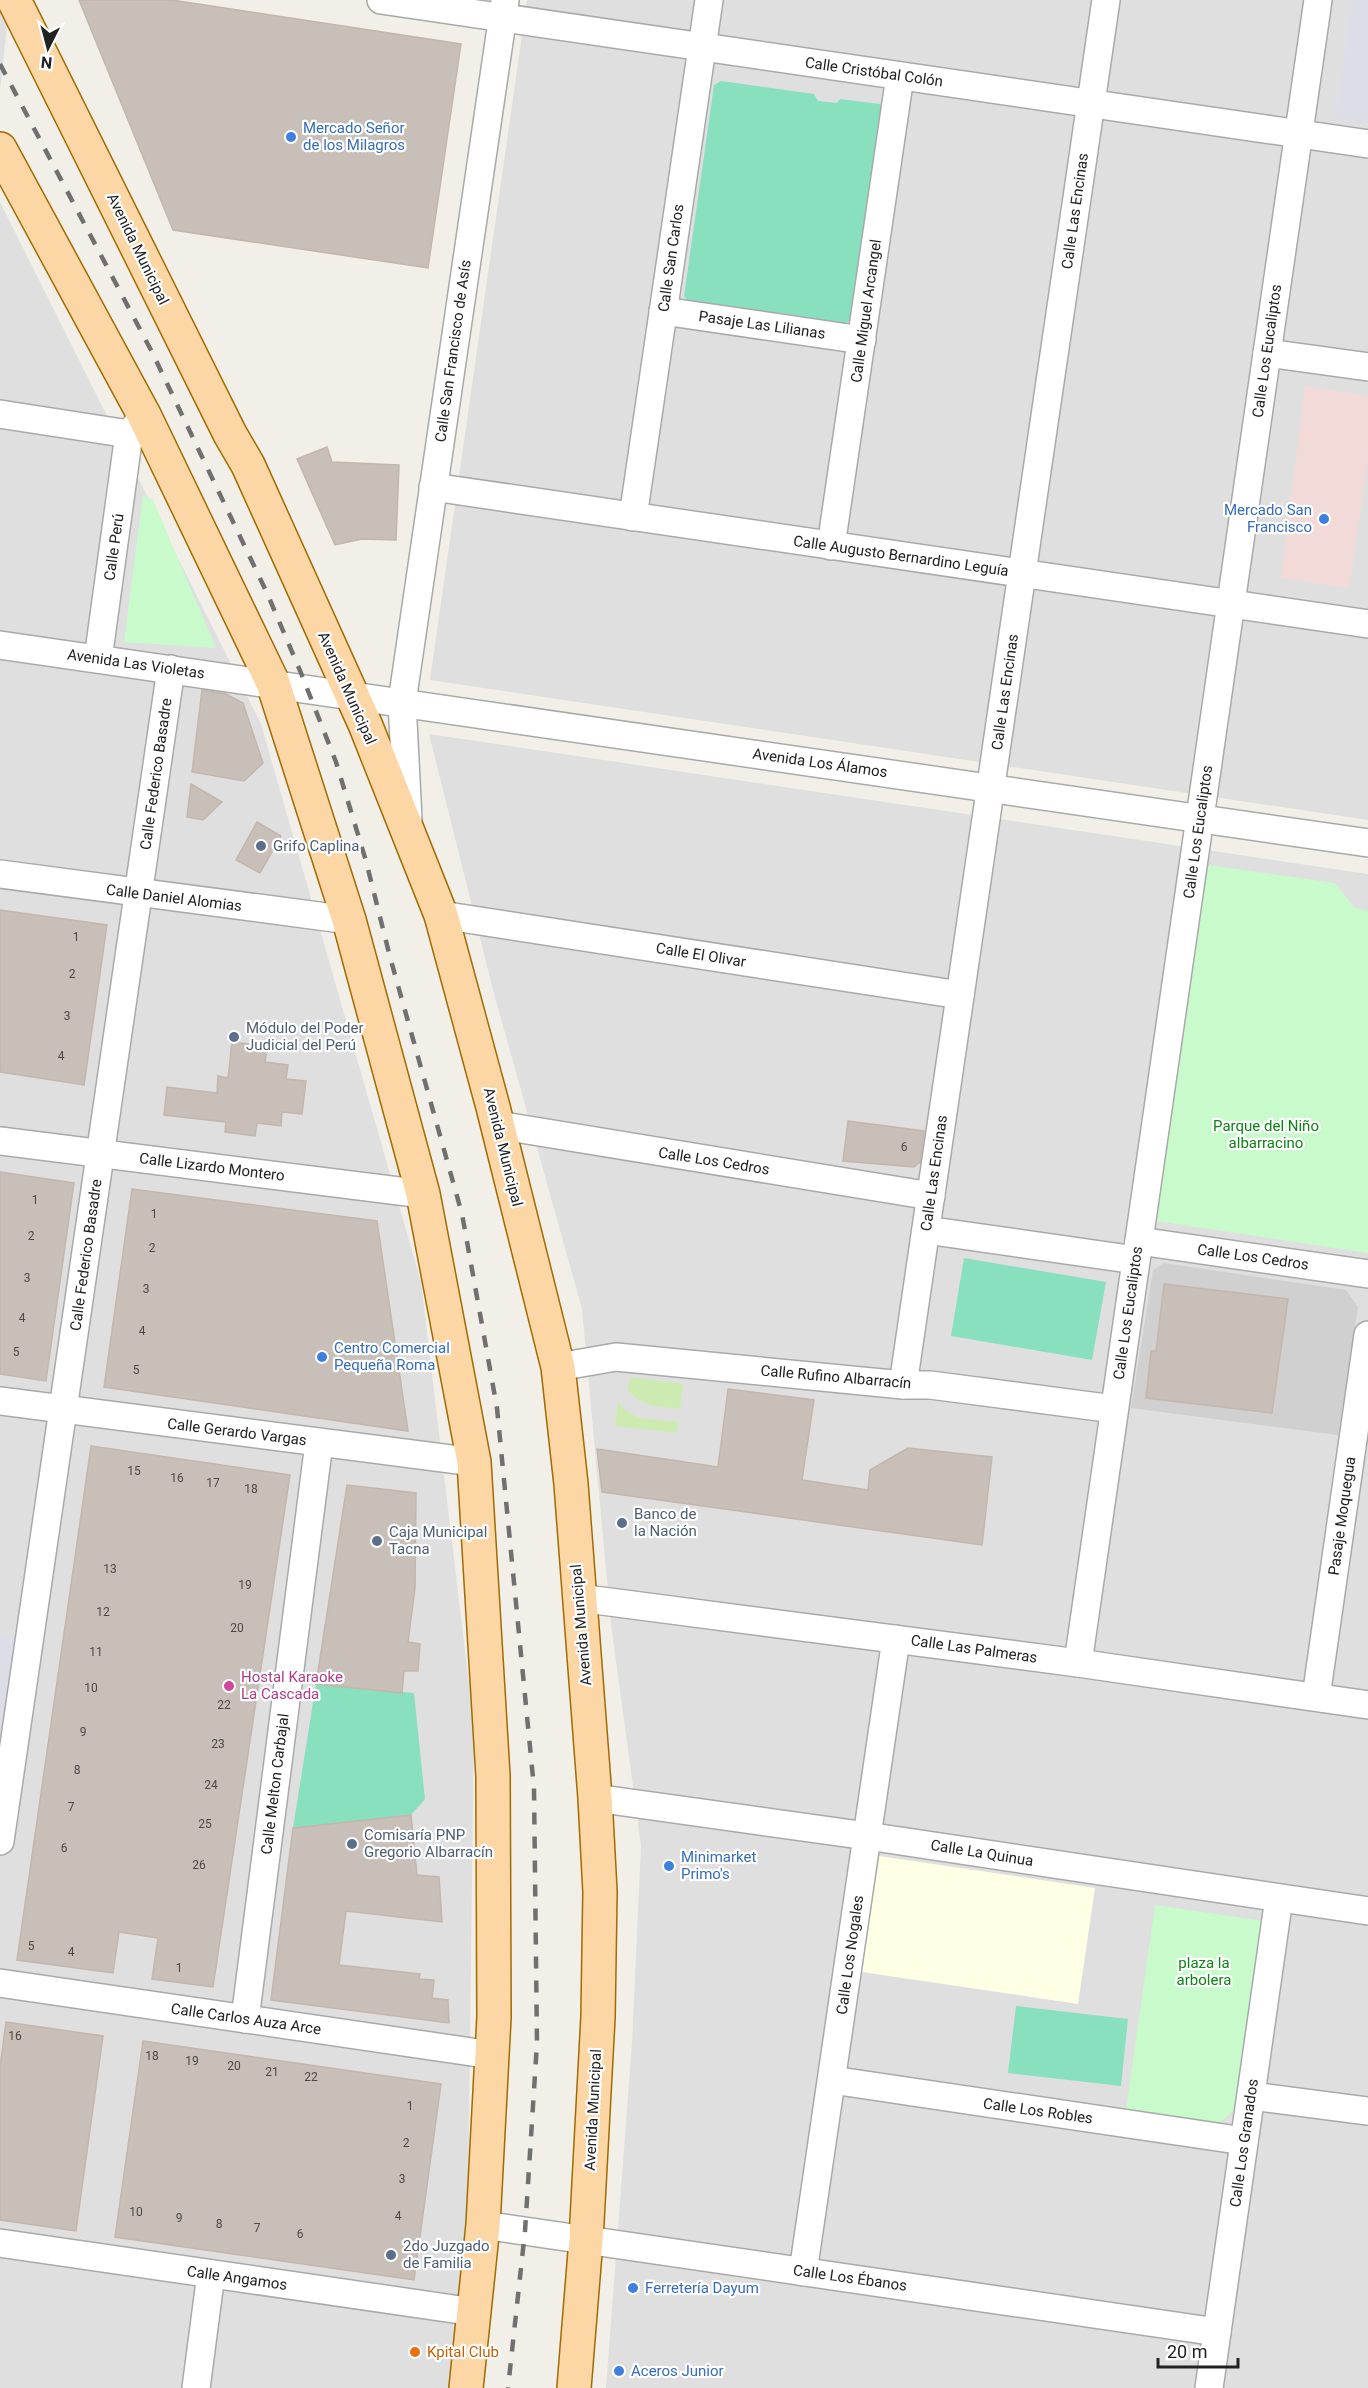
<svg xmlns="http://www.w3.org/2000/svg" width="1368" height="2388" viewBox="0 0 1368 2388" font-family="Roboto,sans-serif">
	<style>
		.residential { fill: #e0dfdf }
		.commercial { fill: #f2dad9 }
		.education { fill: #ffffe5 }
		.religious { fill: #d0d0d0 }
		.grass { fill: #cdebb0 }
		.park { fill: #c8facc }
		.pitch { fill: #88e0be }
		.plaza { fill: #dddde8 }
		.building { fill: #c7bfb8; stroke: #c4b6ab; stroke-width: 1.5 }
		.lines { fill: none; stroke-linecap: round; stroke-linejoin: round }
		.minor-casing { stroke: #a9a9a9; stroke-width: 30 }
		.major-casing { stroke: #a06b00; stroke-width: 36 }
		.minor { stroke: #fff; stroke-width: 27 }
		.major { stroke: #fcd6a4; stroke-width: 33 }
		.rail { stroke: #707070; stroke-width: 4.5; stroke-dasharray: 12 12; stroke-linecap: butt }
		.shop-dot { fill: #3f7fe0; stroke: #fff; stroke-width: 2 }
		.service-dot { fill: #5c6f8a; stroke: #fff; stroke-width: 2 }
		.hotel-dot { fill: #d1479c; stroke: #fff; stroke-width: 2 }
		.food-dot { fill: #e8710a; stroke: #fff; stroke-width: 2 }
		.labels { text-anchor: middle; stroke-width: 4.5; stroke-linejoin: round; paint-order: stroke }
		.number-label { font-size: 12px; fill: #4b4948 }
		.street-label { font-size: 15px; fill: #222; stroke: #fff }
		.shop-label { font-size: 15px; fill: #366cbe; stroke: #fff; text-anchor: start }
		.service-label { font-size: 15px; fill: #4e5e75; stroke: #fff; text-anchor: start }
		.park-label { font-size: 15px; fill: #0c8416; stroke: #fff }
		.hotel-label { font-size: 15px; fill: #b23c85; stroke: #fff; text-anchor: start }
		.food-label { font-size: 15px; fill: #c56008; stroke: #fff; text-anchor: start }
	</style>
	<rect width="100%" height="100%" fill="#f2efe9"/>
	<g class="residential">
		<path d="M0 0H10L0 90Z"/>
		<path d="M527 0H1368V820L430 680Z"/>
		<path d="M0 202 261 724 421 1282 474 1726 467 2276 450 2388H0Z"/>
		<path d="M429 734 1368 874V2388H606L632 2043 641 1846 611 1624 582 1309 493 990Z"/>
	</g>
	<path class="commercial" d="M1305 386 1368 396V460L1349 588 1281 578Z"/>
	<path class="education" d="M879 1856 1095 1888 1078 2004 862 1972Z"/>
	<path class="religious" d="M1164 1263 1346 1290 1358 1307 1338 1435 1131 1408 1153 1270Z"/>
	<g class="grass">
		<path d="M631 1377 683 1384 680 1409C659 1406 640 1408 627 1388Z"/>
		<path d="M618 1402 626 1411 640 1418 679 1422 677 1433 615 1426Z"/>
	</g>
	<g class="park">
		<path d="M143 495 153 500 216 648 124 642Z"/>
		<path d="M1208 865 1335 883 1355 908 1368 911V1253L1156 1221 1151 1215Z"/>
		<path d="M1155 1905 1270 1922 1241 2104 1214 2128 1125 2117Z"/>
	</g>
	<g class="pitch">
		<path d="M721 81 814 94 818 101 837 103 840 99 880 104 884 110 853 318 846 323 691 304 684 296 714 85Z"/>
		<path d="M964 1258 1106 1282 1092 1360 951 1336Z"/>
		<path d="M316 1684 414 1693 425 1799 411 1815 293 1828Z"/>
		<path d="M1016 2006 1128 2019 1121 2086 1008 2073Z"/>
	</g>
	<g class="plaza">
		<path d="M1352 0H1368V123L1335 119Z"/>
		<path d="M0 1636 26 1640 0 1811Z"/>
	</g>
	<g class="building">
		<path d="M79 0H172L461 44 428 268 173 230Z"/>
		<path d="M327 447 332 462 399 465 396 540 362 539 335 545 297 459Z"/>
		<path d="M202 690 226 694 243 703 263 763 244 781 192 772Z"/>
		<path d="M191 784 222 802 203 820 187 817Z"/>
		<path d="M257 822 281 836 260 873 236 860Z"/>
		<path d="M0 910 107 925 84 1085 0 1072Z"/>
		<path d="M232 1042 267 1046 265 1062 288 1065 286 1079 306 1081 302 1114 282 1112 281 1126 257 1123 255 1136 225 1132 226 1122 164 1115 167 1087 217 1093 218 1076 228 1078Z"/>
		<path d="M848 1121 924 1131 920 1162 914 1167 843 1161Z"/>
		<path d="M0 1172 74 1183 46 1381 0 1374Z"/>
		<path d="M132 1189 377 1221 408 1431 104 1387Z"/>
		<path d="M1164 1284 1288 1299 1272 1413 1146 1398 1151 1351H1156Z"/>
		<path d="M728 1389 814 1400 802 1480 868 1490 870 1470 908 1448 992 1457 982 1545 602 1492 597 1449 718 1467Z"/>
		<path d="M91 1446 290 1475 213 1987 152 1979 158 1938 119 1932 113 1973 17 1960Z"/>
		<path d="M347 1485 416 1493 415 1589 408 1642 420 1644 418 1671H404L402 1693 316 1684Z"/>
		<path d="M411 1815 417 1875 439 1877 442 1922 346 1911 339 1965 420 1974 419 1979 434 1980 432 1998 448 2000 449 2023 271 2000 293 1828Z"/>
		<path d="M6 2022 103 2036 76 2231 0 2220V2067Z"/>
		<path d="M143 2041 441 2084 414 2280 115 2237Z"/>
	</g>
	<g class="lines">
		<g class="minor-casing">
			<g id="minor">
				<path d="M381 0 1368 144"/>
				<path d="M663 311 862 340"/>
				<path d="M1267 353 1368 367"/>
				<path d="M0 414 129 434"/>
				<path d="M433 487 1368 624"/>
				<path d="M633 517 709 0"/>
				<path d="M831 546 900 76"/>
				<path d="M0 645 1368 843"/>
				<path d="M98 659 129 434 144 415"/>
				<path d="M408 819 402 702 505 1"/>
				<path d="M0 874 349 920"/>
				<path d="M441 915 960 995"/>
				<path d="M497 1125 931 1196"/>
				<path d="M0 1141 423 1194"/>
				<path d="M926 1230 1136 1260"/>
				<path d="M1139 1241 1368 1274"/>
				<path d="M558 1367 616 1357 903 1385H930L1114 1409"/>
				<path d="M903 1385 1106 0"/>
				<path d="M0 1401 474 1462"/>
				<path d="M579 1598 1078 1663 1368 1705"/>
				<path d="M1078 1663 1318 0"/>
				<path d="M1316 1697 1368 1335"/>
				<path d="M595 1798 867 1836 1368 1911"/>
				<path d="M0 1841 171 669"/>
				<path d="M0 1983 492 2055"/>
				<path d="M245 2019 319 1443"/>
				<path d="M832 2080 1244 2141"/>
				<path d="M1251 2096 1368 2111"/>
				<path d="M483 2225 1217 2332"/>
				<path d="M0 2243 474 2312"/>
				<path d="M803 2272 896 1639"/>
				<path d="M196 2388 211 2274"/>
				<path d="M1209 2388 1279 1898"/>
			</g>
		</g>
		<g class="major-casing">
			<g id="major">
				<path d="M14 0 230 434 248 465 365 724 441 915 493 1107 558 1367 571 1484 595 1798 600 1892 598 2017 586 2240 574 2388"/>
				<path d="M0 149 144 415 273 683 349 920 423 1194 474 1462 493 1776 494 2017 483 2225 466 2388"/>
			</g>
		</g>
		<use href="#minor" class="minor"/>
		<use href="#major" class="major"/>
		<path class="rail" d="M0 64 152 352 267 593 301 673 336 762 366 861 390 957 462 1214 497 1408 534 1788 537 2043 525 2231 508 2388"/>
	</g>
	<g class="shop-dot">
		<circle cx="291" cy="137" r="6"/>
		<circle cx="1324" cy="519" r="6"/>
		<circle cx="322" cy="1357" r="6"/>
		<circle cx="669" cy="1866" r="6"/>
		<circle cx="633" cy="2288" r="6"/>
		<circle cx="619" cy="2371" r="6"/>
	</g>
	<g class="service-dot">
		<circle cx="261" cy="846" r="6"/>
		<circle cx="234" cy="1037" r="6"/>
		<circle cx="622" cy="1523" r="6"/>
		<circle cx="377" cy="1541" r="6"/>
		<circle cx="352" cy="1844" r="6"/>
		<circle cx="391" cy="2255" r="6"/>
	</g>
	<circle class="hotel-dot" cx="229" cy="1686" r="6"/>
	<circle class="food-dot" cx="415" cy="2352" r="6"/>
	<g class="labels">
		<g class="number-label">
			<text x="76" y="941">1</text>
			<text x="72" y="978">2</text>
			<text x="67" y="1020">3</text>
			<text x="61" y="1060">4</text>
			<text x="904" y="1151">6</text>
			<text x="35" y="1204">1</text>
			<text x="154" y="1218">1</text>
			<text x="31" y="1240">2</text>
			<text x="152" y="1252">2</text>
			<text x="27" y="1282">3</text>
			<text x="146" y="1293">3</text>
			<text x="22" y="1322">4</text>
			<text x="142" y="1335">4</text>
			<text x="16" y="1356">5</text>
			<text x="136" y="1374">5</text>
			<text x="134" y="1475">15</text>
			<text x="177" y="1482">16</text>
			<text x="213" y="1487">17</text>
			<text x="251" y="1493">18</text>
			<text x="110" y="1573">13</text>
			<text x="245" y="1589">19</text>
			<text x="103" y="1616">12</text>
			<text x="237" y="1632">20</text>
			<text x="96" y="1656">11</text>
			<text x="91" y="1692">10</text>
			<text x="224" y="1709">22</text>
			<text x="83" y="1736">9</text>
			<text x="218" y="1748">23</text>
			<text x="77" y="1774">8</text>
			<text x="211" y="1789">24</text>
			<text x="71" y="1811">7</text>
			<text x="205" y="1828">25</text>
			<text x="64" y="1852">6</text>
			<text x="199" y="1869">26</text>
			<text x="31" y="1950">5</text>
			<text x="71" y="1956">4</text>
			<text x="179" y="1972">1</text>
			<text x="15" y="2040">16</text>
			<text x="152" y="2060">18</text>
			<text x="192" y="2065">19</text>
			<text x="234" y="2070">20</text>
			<text x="272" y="2076">21</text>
			<text x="311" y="2081">22</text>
			<text x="410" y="2110">1</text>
			<text x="406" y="2147">2</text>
			<text x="402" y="2183">3</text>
			<text x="136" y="2216">10</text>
			<text x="398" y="2220">4</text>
			<text x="179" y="2222">9</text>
			<text x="219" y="2228">8</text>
			<text x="257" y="2232">7</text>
			<text x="300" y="2238">6</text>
		</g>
		<g class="street-label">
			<text transform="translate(874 72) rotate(8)" y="5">Calle Cristóbal Colón</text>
			<text transform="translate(1075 211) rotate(-82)" y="5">Calle Las Encinas</text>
			<text transform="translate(138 249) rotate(64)" y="5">Avenida Municipal</text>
			<text transform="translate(671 258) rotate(-82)" y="5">Calle San Carlos</text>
			<text transform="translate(866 311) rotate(-82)" y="5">Calle Miguel Arcangel</text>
			<text transform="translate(762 325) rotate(8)" y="5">Pasaje Las Lilianas</text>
			<text transform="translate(453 351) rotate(-82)" y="5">Calle San Francisco de Asís</text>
			<text transform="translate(1267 351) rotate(-82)" y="5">Calle Los Eucaliptos</text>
			<text transform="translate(114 547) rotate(-82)" y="5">Calle Perú</text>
			<text transform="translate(901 556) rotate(8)" y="5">Calle Augusto Bernardino Leguía</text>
			<text transform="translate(136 664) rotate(8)" y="5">Avenida Las Violetas</text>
			<text transform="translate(347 688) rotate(66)" y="5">Avenida Municipal</text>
			<text transform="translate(1005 692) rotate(-82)" y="5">Calle Las Encinas</text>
			<text transform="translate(820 763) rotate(8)" y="5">Avenida Los Álamos</text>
			<text transform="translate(156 774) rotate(-82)" y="5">Calle Federico Basadre</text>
			<text transform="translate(1198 832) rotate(-82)" y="5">Calle Los Eucaliptos</text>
			<text transform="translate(174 898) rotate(7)" y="5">Calle Daniel Alomias</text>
			<text transform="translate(701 955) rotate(9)" y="5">Calle El Olivar</text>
			<text transform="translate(503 1147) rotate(76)" y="5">Avenida Municipal</text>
			<text transform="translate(714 1161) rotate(9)" y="5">Calle Los Cedros</text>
			<text transform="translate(212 1167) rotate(7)" y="5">Calle Lizardo Montero</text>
			<text transform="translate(934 1173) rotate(-82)" y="5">Calle Las Encinas</text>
			<text transform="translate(86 1255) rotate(-82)" y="5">Calle Federico Basadre</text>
			<text transform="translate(1253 1257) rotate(8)" y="5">Calle Los Cedros</text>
			<text transform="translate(1128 1313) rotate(-82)" y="5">Calle Los Eucaliptos</text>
			<text transform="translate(836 1377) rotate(5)" y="5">Calle Rufino Albarracín</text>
			<text transform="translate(237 1432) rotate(7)" y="5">Calle Gerardo Vargas</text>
			<text transform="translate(1342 1516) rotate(-82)" y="5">Pasaje Moquegua</text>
			<text transform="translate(581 1625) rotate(-95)" y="5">Avenida Municipal</text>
			<text transform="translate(974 1649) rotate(8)" y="5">Calle Las Palmeras</text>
			<text transform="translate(275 1784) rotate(-83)" y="5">Calle Melton Carbajal</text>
			<text transform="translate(982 1853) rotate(9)" y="5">Calle La Quinua</text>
			<text transform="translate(850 1955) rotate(-82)" y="5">Calle Los Nogales</text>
			<text transform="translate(246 2019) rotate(8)" y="5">Calle Carlos Auza Arce</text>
			<text transform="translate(593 2110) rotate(-87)" y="5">Avenida Municipal</text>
			<text transform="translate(1038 2111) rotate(8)" y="5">Calle Los Robles</text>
			<text transform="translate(1244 2143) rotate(-82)" y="5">Calle Los Granados</text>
			<text transform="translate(237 2278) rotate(8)" y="5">Calle Angamos</text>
			<text transform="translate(850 2278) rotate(8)" y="5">Calle Los Ébanos</text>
		</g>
		<g class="shop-label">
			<text x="303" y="133">Mercado Señor<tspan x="303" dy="17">de los Milagros</tspan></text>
			<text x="1312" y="515" text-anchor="end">Mercado San<tspan x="1312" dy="17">Francisco</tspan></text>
			<text x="334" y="1353">Centro Comercial<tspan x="334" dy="17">Pequeña Roma</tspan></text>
			<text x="681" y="1862">Minimarket<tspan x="681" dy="17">Primo's</tspan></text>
			<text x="645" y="2293">Ferretería Dayum</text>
			<text x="631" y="2376">Aceros Junior</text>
		</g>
		<g class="service-label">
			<text x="273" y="851">Grifo Caplina</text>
			<text x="246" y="1033">Módulo del Poder<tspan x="246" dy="17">Judicial del Perú</tspan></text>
			<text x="634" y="1519">Banco de<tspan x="634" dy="17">la Nación</tspan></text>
			<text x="389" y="1537">Caja Municipal<tspan x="389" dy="17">Tacna</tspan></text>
			<text x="364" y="1840">Comisaría PNP<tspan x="364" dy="17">Gregorio Albarracín</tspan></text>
			<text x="403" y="2251">2do Juzgado<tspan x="403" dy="17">de Familia</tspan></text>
		</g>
		<g class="park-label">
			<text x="1266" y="1131">Parque del Niño<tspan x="1266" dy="17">albarracino</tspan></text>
			<text x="1204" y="1968">plaza la<tspan x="1204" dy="17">arbolera</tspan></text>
		</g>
		<g class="hotel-label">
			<text x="241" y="1682">Hostal Karaoke<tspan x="241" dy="17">La Cascada</tspan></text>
		</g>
		<g class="food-label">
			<text x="427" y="2357">Kpital Club</text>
		</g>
	</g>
	<g transform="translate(48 48) rotate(186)" stroke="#ffffff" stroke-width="4.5" paint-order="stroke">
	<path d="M0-4.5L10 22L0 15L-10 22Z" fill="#222222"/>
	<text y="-9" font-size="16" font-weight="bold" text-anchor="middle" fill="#222222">N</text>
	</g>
	<path d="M1158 2358v9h80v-9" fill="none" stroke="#222222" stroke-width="3"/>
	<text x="1167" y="2358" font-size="18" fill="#222222" stroke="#ffffff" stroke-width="4.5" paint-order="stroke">20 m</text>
</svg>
